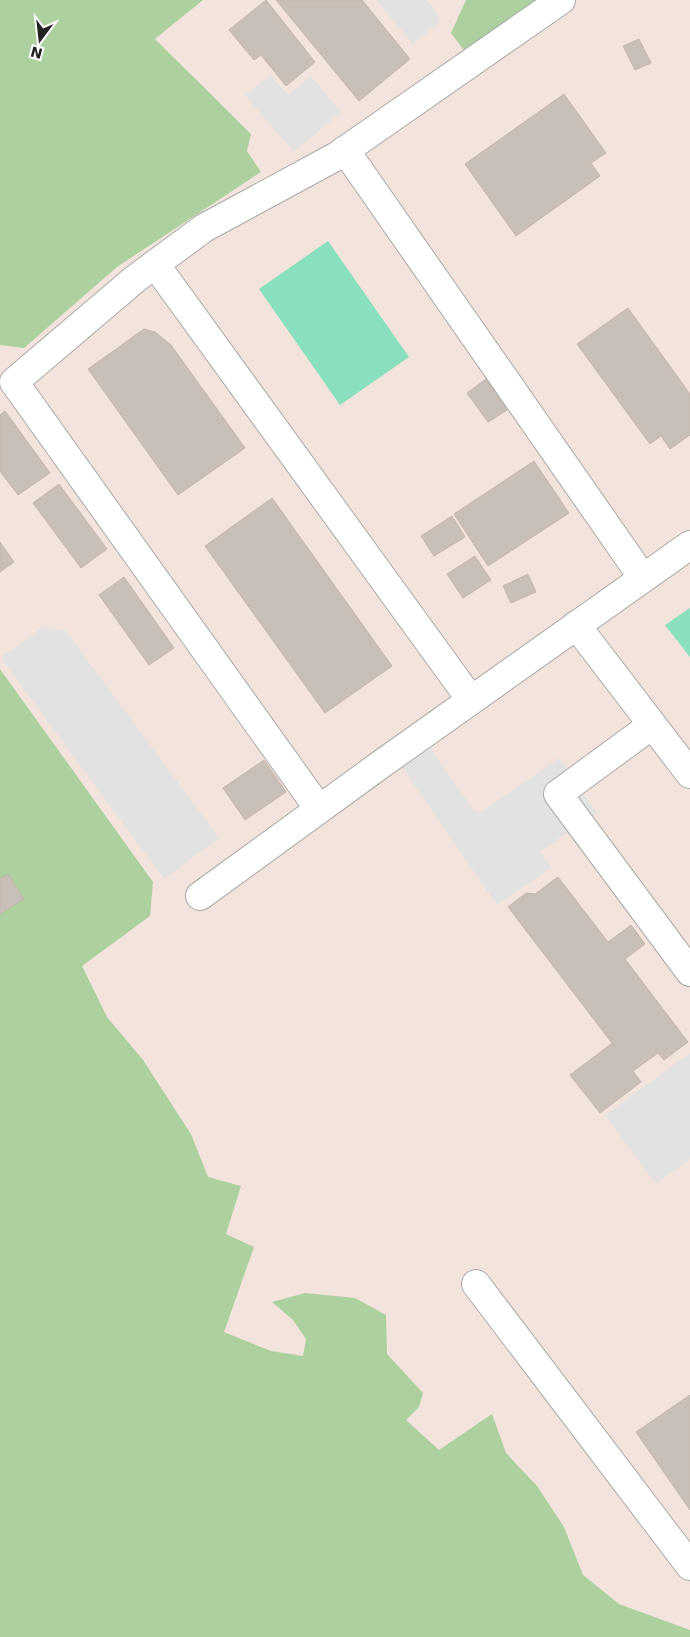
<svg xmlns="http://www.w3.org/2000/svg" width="690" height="1637" viewBox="0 0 690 1637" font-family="'DejaVu Sans',sans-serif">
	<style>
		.military { fill: #f3e3dd }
		.forest { fill: #add19e }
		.pitch { fill: #88e0be }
		.parking { fill: #e2e2e2 }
		.building { fill: #c7bfb8; stroke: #c4b6ab }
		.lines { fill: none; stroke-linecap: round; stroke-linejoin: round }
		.minor-casing { stroke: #a9a9a9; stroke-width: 30 }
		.minor { stroke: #fff; stroke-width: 28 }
	</style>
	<rect width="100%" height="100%" fill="#f2efe9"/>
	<path class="military" d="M0 0H690V1637H328L0 1223Z"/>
	<g class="forest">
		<path d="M0 0H203L155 39 251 134 247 151 261 172 117 267 24 348 0 345Z"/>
		<path d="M466 0H542L466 53 451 33Z"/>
		<path d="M0 669 153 882 150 916 82 966 107 1017 143 1060 191 1134 208 1177 241 1186 226 1234 254 1247 224 1332 271 1351 303 1356 306 1339 293 1320 272 1302 305 1293 355 1298 386 1315 387 1354 423 1393 419 1407 406 1420 439 1450 492 1414 506 1453 537 1486 564 1527 583 1575 619 1604 690 1630V1637H0Z"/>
	</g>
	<g class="pitch">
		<path d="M328 241 409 357 340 405 259 289Z"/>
		<path d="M690 608V657L665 625Z"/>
	</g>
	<g class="parking">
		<path d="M376 0H426L435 10 440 22 413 44Z"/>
		<path d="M270 75 288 95 311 76 341 112 294 152 245 95Z"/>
		<path d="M43 627 65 630 219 838 164 879 1 658Z"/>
		<path d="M430 748 474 811 481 812 559 758 597 813 540 851 551 868 497 905 402 767Z"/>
		<path d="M690 1053V1159L656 1184 605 1115Z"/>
	</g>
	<g class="building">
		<path d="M266 0 315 62 286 86 261 55 254 60 229 30Z"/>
		<path d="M276 0H362L410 59 359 101Z"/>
		<path d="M639 39 651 63 635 70 623 46Z"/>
		<path d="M564 94 606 153 591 163 600 176 516 236 465 164Z"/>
		<path d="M628 308 690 394V435L670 449 661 436 650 444 577 344Z"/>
		<path d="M144 329 155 332 171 345 245 448 178 495 88 369Z"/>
		<path d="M486 379 507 410 488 422 467 393Z"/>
		<path d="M5 411 50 473 18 495 0 471V415Z"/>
		<path d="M534 461 569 513 488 566 454 514Z"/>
		<path d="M59 484 107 549 81 568 33 503Z"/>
		<path d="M272 498 392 666 325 713 205 546Z"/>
		<path d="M452 516 465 537 434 556 421 536Z"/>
		<path d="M0 542 14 562 0 572Z"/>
		<path d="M475 556 491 580 463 598 447 574Z"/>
		<path d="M528 574 536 592 511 603 503 586Z"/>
		<path d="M124 577 174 648 149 665 99 595Z"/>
		<path d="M264 760 286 792 245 820 223 788Z"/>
		<path d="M8 874 24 899 0 914V879Z"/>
		<path d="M558 877 608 942 631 925 645 944 625 959 688 1042 664 1060 658 1053 633 1071 641 1082 600 1113 570 1075 611 1044 615 1047 508 907 526 893 535 894Z"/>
		<path d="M690 1395V1510L636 1432Z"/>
	</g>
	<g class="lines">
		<g class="minor-casing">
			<g id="minor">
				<path d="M345 150 643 578"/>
				<path d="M155 264 471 700"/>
				<path d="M576 625 690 774"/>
				<path d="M652 725 558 794 690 972"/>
				<path d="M319 809 14 382 135 279 204 228 337 156 561 0"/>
				<path d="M200 896 380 765 690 545"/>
				<path d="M476 1284 690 1566"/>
			</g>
		</g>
		<use href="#minor" class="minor"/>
	</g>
	<g transform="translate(40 40) rotate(195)" stroke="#ffffff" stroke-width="4" paint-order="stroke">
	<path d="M0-4L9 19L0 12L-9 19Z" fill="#222222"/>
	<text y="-8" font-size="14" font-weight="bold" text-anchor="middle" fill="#222222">N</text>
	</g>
</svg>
